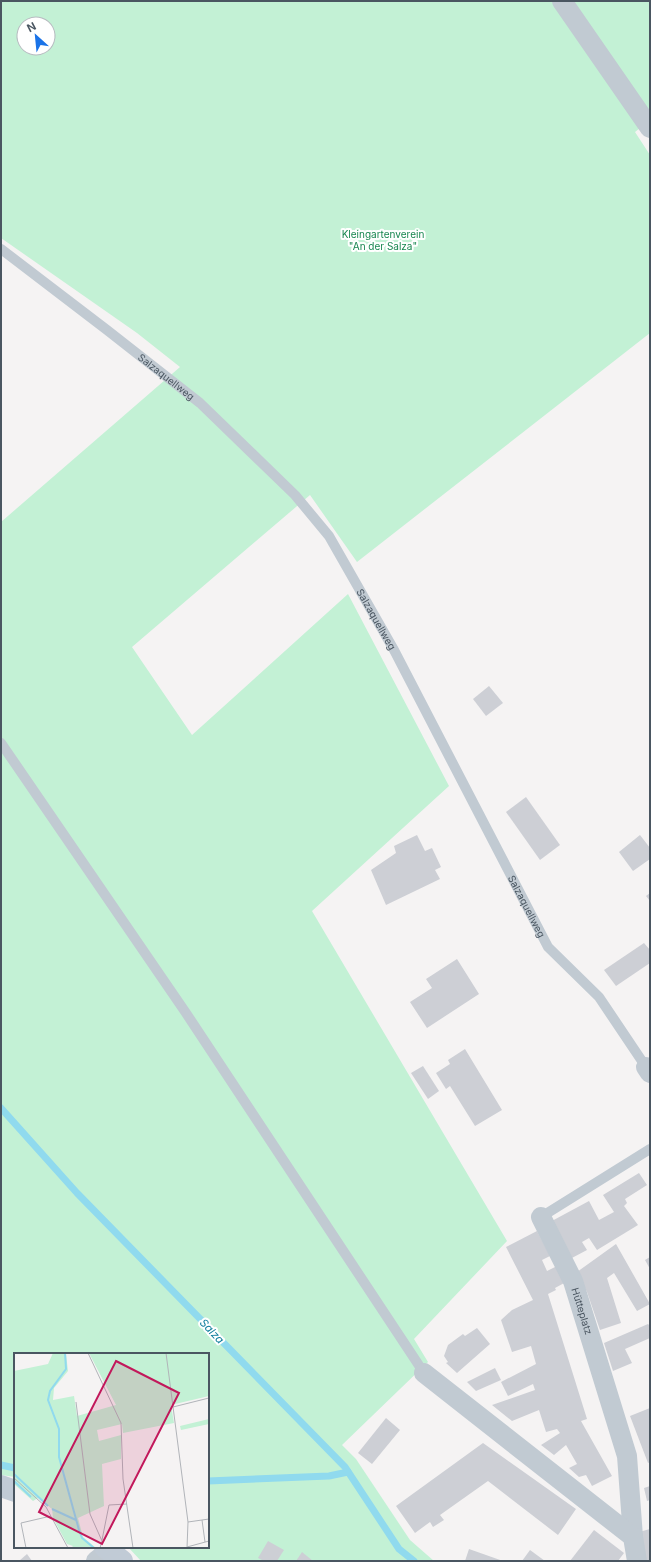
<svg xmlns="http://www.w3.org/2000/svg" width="651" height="1562" viewBox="0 0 651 1562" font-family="Inter,sans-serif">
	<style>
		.green { fill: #c3f1d5; fill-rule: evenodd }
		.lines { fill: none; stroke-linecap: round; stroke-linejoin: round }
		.stream { stroke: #90daee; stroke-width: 7 }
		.building { fill: #cdcfd5 }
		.lane { stroke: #c1cad2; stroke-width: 10 }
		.street { stroke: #c1cad2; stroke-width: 20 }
		.secondary { stroke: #c1cbd6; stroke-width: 22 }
		.labels { text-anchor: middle; stroke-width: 4; stroke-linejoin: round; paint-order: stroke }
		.park-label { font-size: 10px; fill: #17864f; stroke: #fff }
		.street-label { font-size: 10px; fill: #4a5661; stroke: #fff }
		.water-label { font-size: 11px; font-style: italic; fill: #0c7c9b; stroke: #fff }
		.inset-river { fill: none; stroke: #90daee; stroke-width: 2 }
		.inset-road { fill: none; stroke: #b1b4b9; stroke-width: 1 }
		.view { fill: #c2185b; fill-opacity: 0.15; stroke: #c2185b; stroke-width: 2 }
		.inset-edge { fill: none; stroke: #4a5661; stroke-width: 2 }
	</style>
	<rect width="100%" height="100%" fill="#f5f3f3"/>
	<path class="green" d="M1 1H650V120L635 132 650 155V333L357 562 310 495 132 647 192 735 348 594 449 786 312 911 507 1241 414 1339 428 1362 342 1445 356 1459 410 1540 434 1561H141L128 1547H208V1354H15V1477L1 1475V522L180 367 137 333 1 238ZM24 24H48V48H24Z"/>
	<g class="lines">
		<g class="stream">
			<path d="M1 1108 77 1193 345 1467 399 1549 414 1561"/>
			<path d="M1 1465 15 1468"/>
			<path d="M208 1481 329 1476 348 1472"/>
		</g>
	</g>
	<g class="building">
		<path d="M489 686 503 703 486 716 473 699Z"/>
		<path d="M526 797 560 845 540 860 506 812Z"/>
		<path d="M417 835 425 851 432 848 441 867 435 870 440 879 386 905 371 870 396 853 394 846Z"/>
		<path d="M640 835 650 848V859L633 871 619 852Z"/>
		<path d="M650 893V901L646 896Z"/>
		<path d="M644 943 650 950V963L616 986 604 970Z"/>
		<path d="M457 959 479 994 427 1028 410 1002 432 988 426 979Z"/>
		<path d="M465 1049 502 1110 475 1126 450 1086 446 1089 436 1073 450 1064 448 1060Z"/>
		<path d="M423 1066 439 1091 428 1099 411 1073Z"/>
		<path d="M639 1173 647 1185 625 1199 627 1203 624 1206 638 1225 597 1250 589 1238 582 1242 587 1250 570 1259 550 1222 589 1201 599 1220 614 1212 603 1195Z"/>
		<path d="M537 1231 550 1256 542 1260 547 1271 557 1266 566 1282 555 1288 556 1290 548 1294 587 1419 581 1421 612 1476 592 1486 586 1475 579 1477 569 1468 577 1464 566 1445 554 1455 541 1445 560 1433 557 1429 546 1432 539 1410 512 1421 492 1405 535 1390 533 1384 508 1396 501 1382 536 1364 531 1346 512 1352 501 1320 512 1310 533 1300 506 1247Z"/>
		<path d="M616 1244 650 1304 637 1311 614 1273 607 1278 621 1323 600 1330 587 1292 577 1272Z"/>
		<path d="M650 1257V1269L645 1260Z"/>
		<path d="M648 1324 650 1326V1338L625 1349 632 1363 613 1371 604 1343Z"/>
		<path d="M477 1328 490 1344 457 1373 446 1363 448 1362 444 1356 448 1345 463 1334 465 1336Z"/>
		<path d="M495 1368 501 1380 476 1391 467 1382Z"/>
		<path d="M650 1408V1462L648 1463 630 1416Z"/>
		<path d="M386 1418 400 1430 372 1464 358 1453Z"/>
		<path d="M483 1443 576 1509 558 1535 488 1481 440 1515 444 1520 433 1527 430 1522 415 1533 396 1506Z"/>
		<path d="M650 1486V1500L647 1501 644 1488Z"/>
		<path d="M650 1529V1561H646L639 1532Z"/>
		<path d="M594 1530 624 1553 618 1561H570Z"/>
		<path d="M268 1541 284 1550 277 1561H264L258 1558Z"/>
		<path d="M469 1549 503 1561H465Z"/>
		<path d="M530 1550 545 1561H522Z"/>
		<path d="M302 1552 313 1561H296Z"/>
		<path d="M27 1554 32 1561H19Z"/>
	</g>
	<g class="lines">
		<g class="lane">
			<path id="s1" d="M1 249 107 330 200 403 295 495 329 536 394 650 548 947 599 997 646 1067"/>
			<path d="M1 743 186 1013 424 1373"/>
			<path d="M541 1217 650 1149"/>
		</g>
		<g class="street">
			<path d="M562 1 650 128"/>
			<path d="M646 1067 650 1073"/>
			<path id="s2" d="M541 1217 573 1281 627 1456 633 1537"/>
			<path d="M424 1373 633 1537 637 1561"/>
			<path d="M96 1561 109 1551"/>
		</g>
		<g class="secondary">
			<path d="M1 1486 15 1491"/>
			<path d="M105 1547 122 1561"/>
		</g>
	</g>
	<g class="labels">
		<g class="park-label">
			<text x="383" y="238">Kleingartenverein<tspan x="383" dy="12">"An der Salza"</tspan></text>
		</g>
		<g class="street-label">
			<text dy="4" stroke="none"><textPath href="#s1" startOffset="209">Salzaquellweg</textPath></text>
			<text dy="4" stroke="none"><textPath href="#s1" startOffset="533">Salzaquellweg</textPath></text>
			<text dy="4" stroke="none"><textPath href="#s1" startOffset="857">Salzaquellweg</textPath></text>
			<text dy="4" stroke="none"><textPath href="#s2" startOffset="103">Hütteplatz</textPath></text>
		</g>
		<g class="water-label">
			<text transform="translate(212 1331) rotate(46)" y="4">Salza</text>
		</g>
	</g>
	<g transform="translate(14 1353)">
		<rect width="195" height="195" fill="#f5f3f3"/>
		<path d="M39 0H55L52 1 54 18 40 35 39 47 60 43 63 63 102 52 75 0H195V43L157 52 160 70 109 80 108 71 83 77 85 88 107 82V106L88 111 90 153 64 165 69 184 82 195H57L59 193 53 191 39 165 38 156 24 145 19 148 0 131V18L34 11ZM195 66V71L167 77 166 73Z" fill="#c3f1d5"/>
		<path class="inset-river" d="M51 0 52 16 36 38 34 47 45 76V104L65 177 68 185 80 195M0 121 34 153M0 128 17 144M38 156 62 167"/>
		<path class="inset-road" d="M74 0 107 70 109 126 119 195M152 0 174 169 173 195M62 49 76 161 88 188 86 195M159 54 195 45M0 125 32 154 54 195M188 167 191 189M174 169 195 166M88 187 95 152 113 151M173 194 195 188M12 195 7 170 37 163"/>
		<path class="view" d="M102 8 165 40 88 191 25 159Z"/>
		<rect width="195" height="195" class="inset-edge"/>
	</g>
	<rect width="651" height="1562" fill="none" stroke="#4a5661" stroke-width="4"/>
	<g transform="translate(36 36) rotate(333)"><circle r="19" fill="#ffffff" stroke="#b7bbc0"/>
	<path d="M0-3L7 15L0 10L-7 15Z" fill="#1a73e8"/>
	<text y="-6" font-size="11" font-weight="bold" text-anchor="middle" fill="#4a5661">N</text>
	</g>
</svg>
